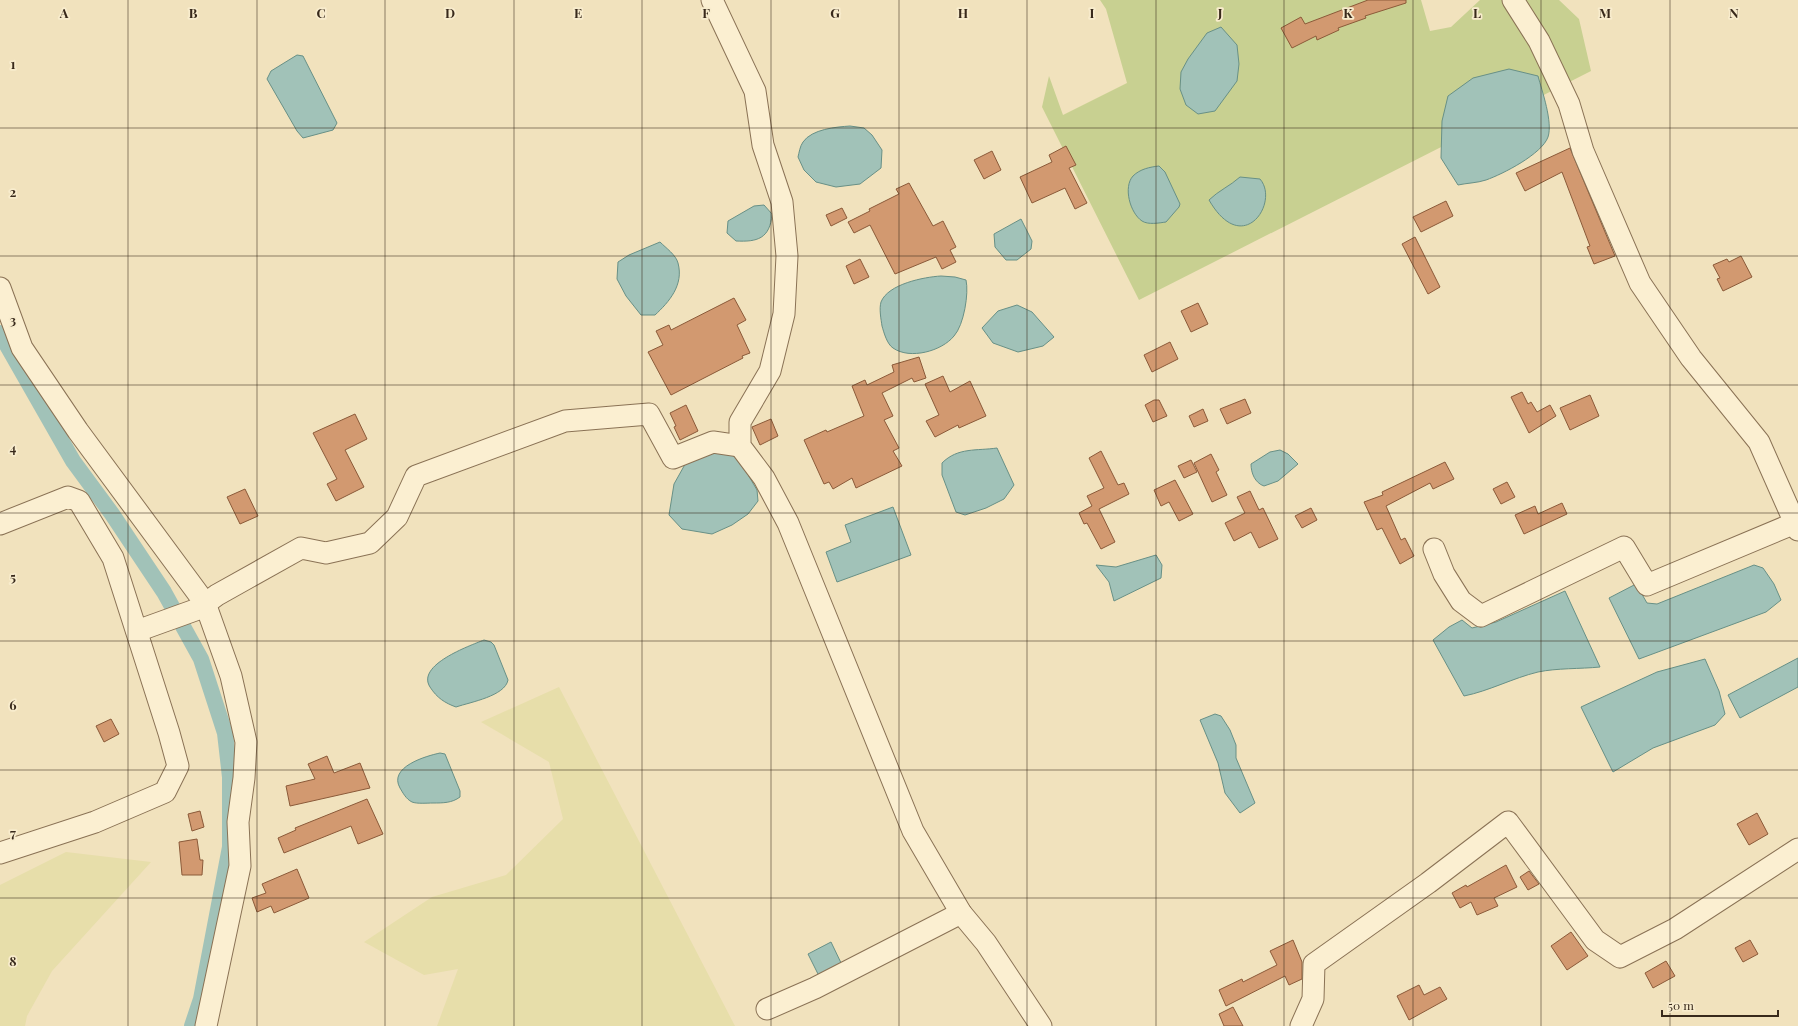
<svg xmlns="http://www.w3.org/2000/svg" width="1798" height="1026" viewBox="0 0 1798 1026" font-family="'Playfair Display',serif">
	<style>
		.farmland { fill: #e7deaa }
		.green { fill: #c8d091 }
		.water { fill: #a1c2b8; stroke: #689086 }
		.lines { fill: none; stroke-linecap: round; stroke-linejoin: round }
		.canal { stroke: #a1c2b8; stroke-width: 16 }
		.building { fill: #d29970; stroke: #8b5a39 }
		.minor-casing { stroke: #8a7255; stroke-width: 23 }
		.minor { stroke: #fbefd1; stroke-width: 21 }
		.grid { fill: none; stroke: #38291b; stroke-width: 1; stroke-opacity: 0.55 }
		.grid-label { font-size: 13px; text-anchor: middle; font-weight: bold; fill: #38291b; stroke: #f8eccd; stroke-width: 3.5; stroke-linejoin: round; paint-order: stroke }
	</style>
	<rect width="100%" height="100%" fill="#f1e2bd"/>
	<g class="farmland">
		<path d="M559 687 735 1026H437L458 969 424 975 364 942 432 897 506 875 563 819 549 762 481 722Z"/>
		<path d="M66 852 151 862 52 971 27 1016 25 1026H0V885Z"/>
	</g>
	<path class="green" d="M1100 0H1421L1430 31 1451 27 1480 0H1559L1579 19 1591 71 1139 300 1042 107 1049 76 1063 115 1127 83 1106 9Z"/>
	<g class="water">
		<path d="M1221 27 1237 45 1239 64 1237 81 1215 111 1198 114 1186 105 1180 89 1181 72 1188 59 1207 33Z"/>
		<path d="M297 55 303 56 337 123 333 130 303 138 297 131 267 79 271 71Z"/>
		<path d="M1509 69 1538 76C1542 91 1553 122 1548 137 1542 154 1503 174 1486 180 1477 183 1467 183 1458 185L1441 158 1442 121 1448 96 1473 78Z"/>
		<path d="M850 126 864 128 872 135 882 150 881 168 860 184 836 187 816 182 804 170 798 157C799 153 800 146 803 142 812 129 836 127 850 126Z"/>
		<path d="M1159 166 1165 172 1180 204 1179 207 1166 222C1159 223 1148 225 1142 221 1130 213 1123 187 1133 176 1140 169 1150 167 1159 166Z"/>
		<path d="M1240 177 1260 179C1280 202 1243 259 1209 200 1218 191 1230 186 1240 177Z"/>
		<path d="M764 205 772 214C770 239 757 242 736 241L727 233 728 221 754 206Z"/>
		<path d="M1021 219 1032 241 1031 249 1017 260H1006L995 247 994 234Z"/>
		<path d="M660 242C666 248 676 255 678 263 684 285 669 302 655 315H641L626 296 617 279 618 262 629 255Z"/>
		<path d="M941 276 955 277 966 280C969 293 964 325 954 336 942 351 910 360 893 348 887 344 884 333 882 326 881 319 879 309 881 302 888 284 924 277 941 276Z"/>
		<path d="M1017 305 1032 312 1054 337 1043 346 1018 352 993 343 982 328 998 311Z"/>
		<path d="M997 448 1014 485 1004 499 986 508 965 515 956 512 942 475V463C958 447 977 451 997 448Z"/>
		<path d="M733 449 757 490 758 501 748 514 732 525 712 534 682 529 669 515 674 484 688 459 712 451Z"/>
		<path d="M1280 450 1288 454 1298 464 1278 481 1264 486C1255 483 1251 473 1251 464L1270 452Z"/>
		<path d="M893 507 911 555 837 582 826 552 851 542 845 525Z"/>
		<path d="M1156 555 1162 565 1161 578 1114 601 1109 582 1096 565 1116 567Z"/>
		<path d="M1754 565 1763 568 1774 584 1781 600 1766 612 1639 659 1609 598 1636 584 1647 603 1657 604Z"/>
		<path d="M1565 591 1600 667C1580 669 1557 668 1538 672 1513 678 1489 691 1464 696L1433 640 1449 627 1462 620 1472 628 1496 622Z"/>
		<path d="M484 640 491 642 494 645 508 680C505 696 471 702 456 707 445 703 437 698 430 687 416 665 469 646 484 640Z"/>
		<path d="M1798 658V687L1740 718 1728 695Z"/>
		<path d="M1705 659 1719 691 1725 714 1715 725 1653 748 1613 772 1581 707 1657 672Z"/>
		<path d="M1215 714 1221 716 1230 730 1236 745V758L1255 803 1240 813 1225 793 1218 763 1200 720Z"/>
		<path d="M440 753 445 754 460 791V797C452 803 443 803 433 803 427 803 417 804 412 802 406 799 403 793 400 788 388 767 426 756 440 753Z"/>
		<path d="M831 942 843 967 820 978 808 954Z"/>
	</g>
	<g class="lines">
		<path class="canal" d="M0 333 73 461 112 514 164 592 201 659 225 733 230 777V847L201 999 192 1026"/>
	</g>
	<g class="building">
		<path d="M1368 0H1406V3L1365 16 1366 18 1338 28 1339 30 1317 40 1316 36 1292 48 1281 28 1301 17 1305 24Z"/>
		<path d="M1066 146 1076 165 1069 168 1087 203 1075 209 1065 188 1032 203 1020 177 1052 162 1049 155Z"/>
		<path d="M1570 148 1615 256 1594 264 1587 247 1590 246 1562 172 1525 191 1516 173Z"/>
		<path d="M992 151 1001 170 984 179 974 160Z"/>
		<path d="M909 183 933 226 943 221 956 247 950 250 956 262 942 269 936 257 895 274 870 225 854 233 848 222 870 211 869 209 899 194 896 189Z"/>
		<path d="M1446 201 1453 216 1421 232 1413 217Z"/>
		<path d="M842 208 847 218 831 226 826 215Z"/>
		<path d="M1415 237 1440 287 1428 294 1402 244Z"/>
		<path d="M1741 256 1752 277 1723 291 1717 279 1720 278 1713 265 1727 259 1729 262Z"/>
		<path d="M860 259 869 277 854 284 846 266Z"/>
		<path d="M734 298 746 320 737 325 750 353 742 356 743 358 671 395 648 352 663 345 656 331 669 325 671 330Z"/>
		<path d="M1198 303 1208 324 1191 332 1181 311Z"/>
		<path d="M1170 342 1178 359 1152 372 1144 355Z"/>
		<path d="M919 357 926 378 914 382 912 378 882 393 893 416 884 420 899 448 893 451 902 466 856 488 852 478 833 489 829 482 824 484 804 440 826 430 827 432 864 416 852 386 865 380 867 385 894 372 892 365Z"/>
		<path d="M943 376 950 392 970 381 986 416 959 428 958 425 935 437 926 421 939 415 925 384Z"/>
		<path d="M1522 392 1528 404 1531 402 1537 412 1550 405 1556 416 1529 433 1511 397Z"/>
		<path d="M1590 395 1599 416 1570 430 1560 408Z"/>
		<path d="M1245 399 1251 413 1227 424 1220 409Z"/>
		<path d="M1154 400H1159L1167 416 1153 422 1145 405Z"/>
		<path d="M686 405 698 431 680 440 674 427 676 426 670 413Z"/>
		<path d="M1203 409 1208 421 1194 427 1189 416Z"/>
		<path d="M355 414 367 439 345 450 364 487 336 501 327 484 337 479 313 433Z"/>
		<path d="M771 419 778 436 760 445 752 427Z"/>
		<path d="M1101 451 1118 485 1124 483 1129 494 1099 509 1115 542 1101 549 1087 523 1084 524 1079 513 1092 506 1087 496 1104 488 1089 458Z"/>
		<path d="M1211 454 1219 470 1216 472 1227 495 1212 502 1194 463Z"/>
		<path d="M1191 460 1197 472 1184 478 1178 466Z"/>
		<path d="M1445 462 1454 479 1433 489 1430 483 1386 506 1401 540 1405 538 1414 556 1400 564 1382 528 1377 530 1364 502 1383 495 1382 492Z"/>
		<path d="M1175 480 1193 514 1179 521 1169 502 1161 506 1154 490Z"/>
		<path d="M1507 482 1515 497 1501 504 1493 489Z"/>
		<path d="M245 489 258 516 240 524 227 497Z"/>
		<path d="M1250 491 1259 510 1263 508 1278 539 1259 548 1251 532 1234 541 1225 523 1245 513 1237 497Z"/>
		<path d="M1562 503 1567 514 1524 534 1515 515 1535 506 1538 514Z"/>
		<path d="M1311 508 1317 520 1302 528 1295 516Z"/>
		<path d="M111 719 119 734 104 742 96 726Z"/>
		<path d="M327 756 334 773 360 763 370 788 290 806 286 786 315 779 308 764Z"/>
		<path d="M367 799 383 834 358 844 351 826 284 853 278 838 296 830 295 828Z"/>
		<path d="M200 811 204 827 192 831 188 814Z"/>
		<path d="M1757 813 1768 834 1749 845 1737 824Z"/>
		<path d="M197 839 200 860H203L202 875H182L179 842Z"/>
		<path d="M1506 865 1517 887 1494 898 1498 906 1477 915 1471 902 1460 908 1452 893 1466 885 1467 887Z"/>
		<path d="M297 869 309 898 274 913 271 906 257 912 252 898 266 893 262 884Z"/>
		<path d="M1529 871 1539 884 1528 890 1520 877Z"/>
		<path d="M1571 932 1588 956 1567 970 1551 946Z"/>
		<path d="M1293 940 1302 962V979L1289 985 1285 976 1226 1006 1219 990 1242 979 1243 982 1277 965 1270 951Z"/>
		<path d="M1750 940 1758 954 1743 962 1735 948Z"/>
		<path d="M1666 961 1675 976 1653 988 1645 973Z"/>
		<path d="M1419 985 1424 995 1440 987 1447 999 1409 1020 1397 996Z"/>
		<path d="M1233 1007 1243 1026H1224L1219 1014Z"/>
	</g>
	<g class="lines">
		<g class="minor-casing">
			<g id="minor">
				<path d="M712 0 755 91 763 145 782 202 787 256 784 314 770 371 740 422V446L764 478 788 523 913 831 961 913 986 943 1041 1026"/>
				<path d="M1513 0 1539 41 1569 104 1583 151 1640 283 1691 358 1759 442 1798 530"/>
				<path d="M0 288 22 348 78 431 205 603 231 676 246 742 244 778 238 822 240 866 206 1026"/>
				<path d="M0 524 68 497 79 501 113 558 169 733 178 766 165 792 95 822 0 853"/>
				<path d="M1434 549 1444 574 1461 601 1481 616 1624 547 1647 585 1795 523"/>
				<path d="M137 631 198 609 217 595 301 548 326 553 370 543 397 517 416 476 565 421 649 414 673 458 713 442 740 446"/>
				<path d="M767 1009 815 988 961 913"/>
				<path d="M1301 1026 1313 999 1314 964 1428 883 1508 822 1595 940 1620 957 1675 929 1798 849"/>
			</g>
		</g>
		<use href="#minor" class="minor"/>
	</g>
	<path class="grid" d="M128 0V1026M257 0V1026M385 0V1026M514 0V1026M642 0V1026M771 0V1026M899 0V1026M1027 0V1026M1156 0V1026M1284 0V1026M1413 0V1026M1541 0V1026M1670 0V1026M0 128H1798M0 256H1798M0 385H1798M0 513H1798M0 641H1798M0 770H1798M0 898H1798"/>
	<g class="grid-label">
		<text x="64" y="18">A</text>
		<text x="193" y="18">B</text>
		<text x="321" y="18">C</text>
		<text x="450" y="18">D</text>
		<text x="578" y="18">E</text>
		<text x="706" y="18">F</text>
		<text x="835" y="18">G</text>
		<text x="963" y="18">H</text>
		<text x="1092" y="18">I</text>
		<text x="1220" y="18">J</text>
		<text x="1348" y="18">K</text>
		<text x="1477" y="18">L</text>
		<text x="1605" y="18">M</text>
		<text x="1734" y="18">N</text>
		<text x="13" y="69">1</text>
		<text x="13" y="197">2</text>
		<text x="13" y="325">3</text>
		<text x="13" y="453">4</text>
		<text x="13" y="582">5</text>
		<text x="13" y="710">6</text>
		<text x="13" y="838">7</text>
		<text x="13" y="966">8</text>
	</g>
	<path d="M1662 1010v6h116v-6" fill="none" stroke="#38291b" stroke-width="2"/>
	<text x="1668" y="1010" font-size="12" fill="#38291b" stroke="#f8eccd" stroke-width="3" paint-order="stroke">50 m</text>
</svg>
